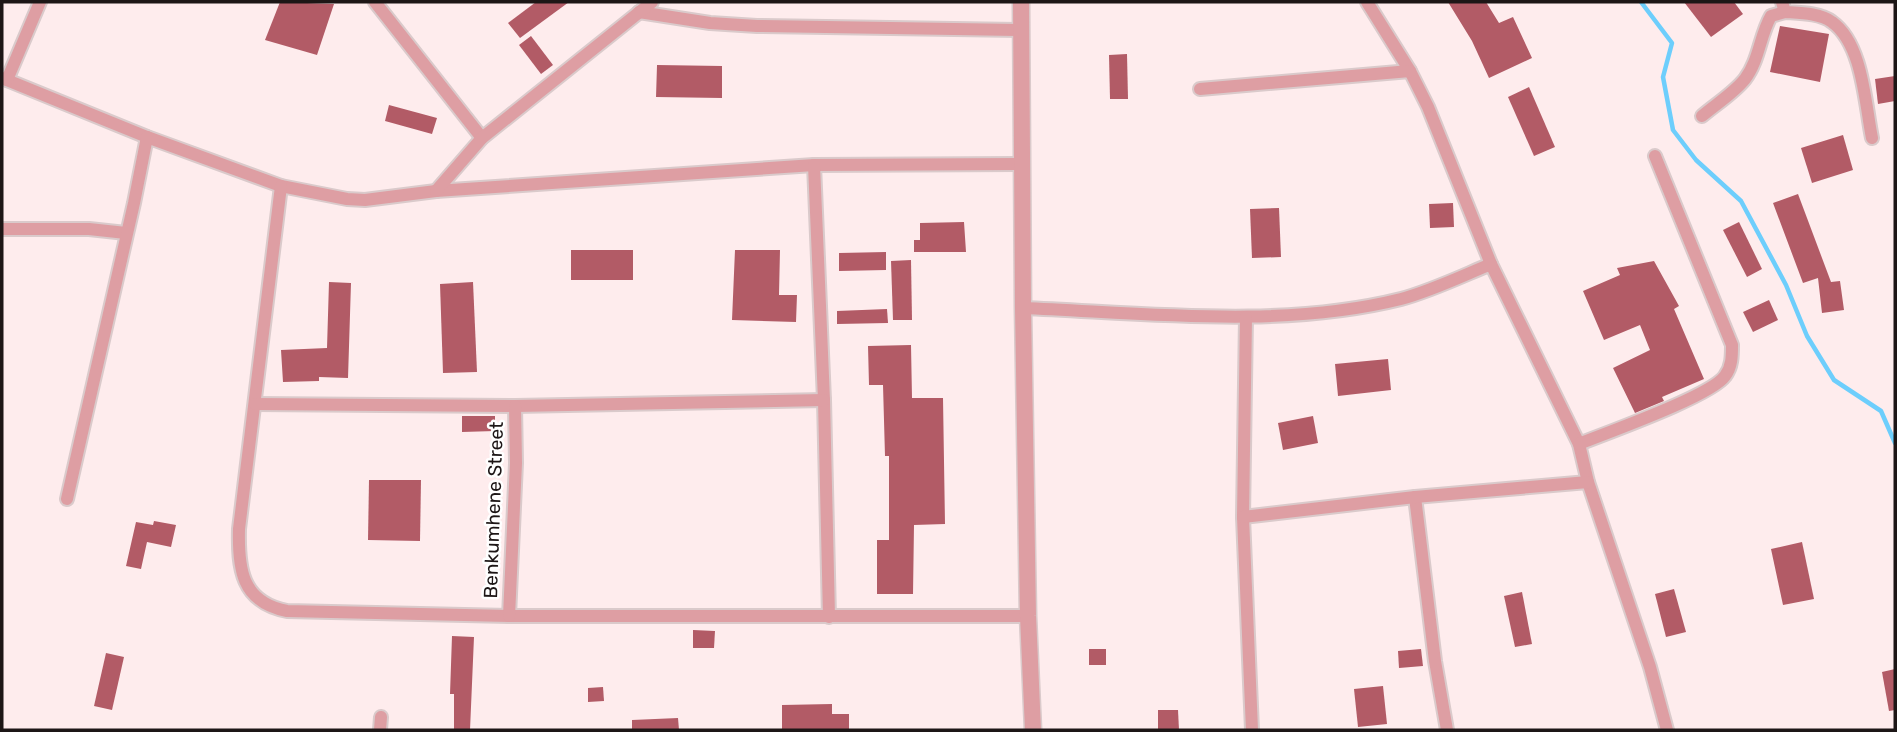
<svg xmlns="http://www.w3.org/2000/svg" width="1897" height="732" viewBox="0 0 1897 732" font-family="Rubik,sans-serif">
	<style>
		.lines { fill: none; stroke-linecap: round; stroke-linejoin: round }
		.stream { stroke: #6dcefc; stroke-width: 4.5 }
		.building { fill: #b25b66 }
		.minor-casing { stroke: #dacacb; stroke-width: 16 }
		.tertiary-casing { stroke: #dacacb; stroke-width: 19 }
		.minor { stroke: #de9ea3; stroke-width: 12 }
		.tertiary { stroke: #de9ea3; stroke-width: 16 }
		.labels { text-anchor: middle; stroke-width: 5; stroke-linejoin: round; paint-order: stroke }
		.street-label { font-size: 19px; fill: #1d1616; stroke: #fff }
	</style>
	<rect width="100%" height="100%" fill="#feeced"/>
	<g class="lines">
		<path class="stream" d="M1641 2 1672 43 1663 77 1673 130 1696 160 1741 201 1786 285 1807 336 1834 380 1881 411 1895 443"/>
	</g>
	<g class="building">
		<path d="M280 2 334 4 317 55 265 40Z"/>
		<path d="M536 2H569L520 38 508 23Z"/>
		<path d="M1448 2H1486L1499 23 1513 17 1532 58 1489 78 1472 41Z"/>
		<path d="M1684 2H1734L1743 14 1711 37Z"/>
		<path d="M1780 26 1829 34 1820 82 1770 72Z"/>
		<path d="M531 36 553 65 541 74 519 45Z"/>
		<path d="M1127 54 1128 99H1110L1109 55Z"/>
		<path d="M657 65 722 66V98L656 97Z"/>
		<path d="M1895 76V101L1878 104 1875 79Z"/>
		<path d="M1529 87 1555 147 1534 156 1508 97Z"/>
		<path d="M389 105 437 118 432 134 385 121Z"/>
		<path d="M1843 135 1853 170 1812 183 1801 148Z"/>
		<path d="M1798 194 1831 282 1840 281 1844 310 1822 313 1818 278 1803 283 1773 203Z"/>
		<path d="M1453 203 1454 227 1430 228 1429 204Z"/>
		<path d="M1279 208 1281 257 1252 258 1250 209Z"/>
		<path d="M964 222 966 252H914V240H920V223Z"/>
		<path d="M1739 222 1762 269 1747 277 1723 230Z"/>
		<rect x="571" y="250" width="62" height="30"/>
		<path d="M735 250H780L779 295H797L796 322 732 320Z"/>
		<path d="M886 252V270L839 271V253Z"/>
		<path d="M911 260 912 320H893L891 261Z"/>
		<path d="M1654 261 1679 306 1674 309 1704 379 1662 397 1664 401 1635 413 1613 368 1650 350 1640 325 1604 340 1583 291 1620 275 1617 268Z"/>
		<path d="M329 282 351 283 348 378 319 377V381L283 382 281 350 327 348Z"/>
		<path d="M473 282 477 372 443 373 440 284Z"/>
		<path d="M1769 300 1778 320 1753 332 1743 312Z"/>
		<path d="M887 309 888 323 837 324V311Z"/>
		<path d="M911 345 912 398H943L945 524 914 525 913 594H877V540H889V456H885L883 385H869L868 346Z"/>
		<path d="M1388 359 1391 390 1338 396 1335 364Z"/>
		<path d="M462 416H495V431L462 432Z"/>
		<path d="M1313 416 1318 443 1283 450 1278 423Z"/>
		<path d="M369 480H421L420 541 368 540Z"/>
		<path d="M154 521 176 525 171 547 147 542 141 569 126 566 136 522 153 525Z"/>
		<path d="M1802 542 1814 599 1783 605 1771 549Z"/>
		<path d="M1674 589 1686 632 1666 637 1655 594Z"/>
		<path d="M1522 592 1532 644 1515 647 1504 596Z"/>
		<path d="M693 630 715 631 714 648H693Z"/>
		<path d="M452 636 474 637 470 730H454V694H450Z"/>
		<rect x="1089" y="649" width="17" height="16"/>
		<path d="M1421 649 1423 666 1399 668 1398 651Z"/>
		<path d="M106 653 124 657 112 710 94 706Z"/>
		<path d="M1895 669V710L1889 711 1882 672Z"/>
		<path d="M1383 686 1387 724 1358 727 1354 689Z"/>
		<path d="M603 687 604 701 588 702V688Z"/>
		<path d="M832 704V714H849V730H782V705Z"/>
		<path d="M1158 710H1178L1179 730H1158Z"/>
		<path d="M678 718 679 730H632V720Z"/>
	</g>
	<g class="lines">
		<g class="minor-casing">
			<g id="minor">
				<path d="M375 2 482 138"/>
				<path d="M1367 2 1410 71 1428 107 1491 264 1579 444 1588 482 1650 667 1667 730"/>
				<path d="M1782 2 1785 12C1800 13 1820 13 1832 22 1863 44 1865 104 1872 138"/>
				<path d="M639 12 710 23 757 26 1021 30"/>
				<path d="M2 78 147 137 281 186 347 199 365 200 436 191 814 165 1023 164"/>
				<path d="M7 80 40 2"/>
				<path d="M1200 89 1410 71"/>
				<path d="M1702 116C1716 104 1734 93 1745 79 1759 61 1760 35 1771 16L1785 12"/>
				<path d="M814 165 824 400 829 617"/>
				<path d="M281 186 239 529C238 568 241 602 287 611L509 616H1028"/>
				<path d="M436 191 482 138 652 2"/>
				<path d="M2 229H89L126 233"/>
				<path d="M1023 308C1146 313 1281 329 1401 299 1431 291 1462 276 1491 264"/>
				<path d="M1246 317 1243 517 1252 730"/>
				<path d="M255 404 515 406 824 400"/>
				<path d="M1579 444C1606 433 1711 396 1725 376 1732 367 1732 356 1732 345L1655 156"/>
				<path d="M1415 497 1435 661 1447 730"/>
				<path d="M67 499 134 203 147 137"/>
				<path d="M1243 517 1415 497 1588 482"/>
				<path d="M509 616 516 463 515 406"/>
				<path d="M380 730 381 717"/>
			</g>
		</g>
		<g class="tertiary-casing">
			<path id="tertiary" d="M1021 2 1023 308 1028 616 1033 730"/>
		</g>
		<use href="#minor" class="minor"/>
		<use href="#tertiary" class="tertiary"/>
	</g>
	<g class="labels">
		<g class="street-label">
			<text transform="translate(493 510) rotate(-88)" y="7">Benkumhene Street</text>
		</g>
	</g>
	<rect width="1897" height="732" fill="none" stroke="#1d1616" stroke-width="7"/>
</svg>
